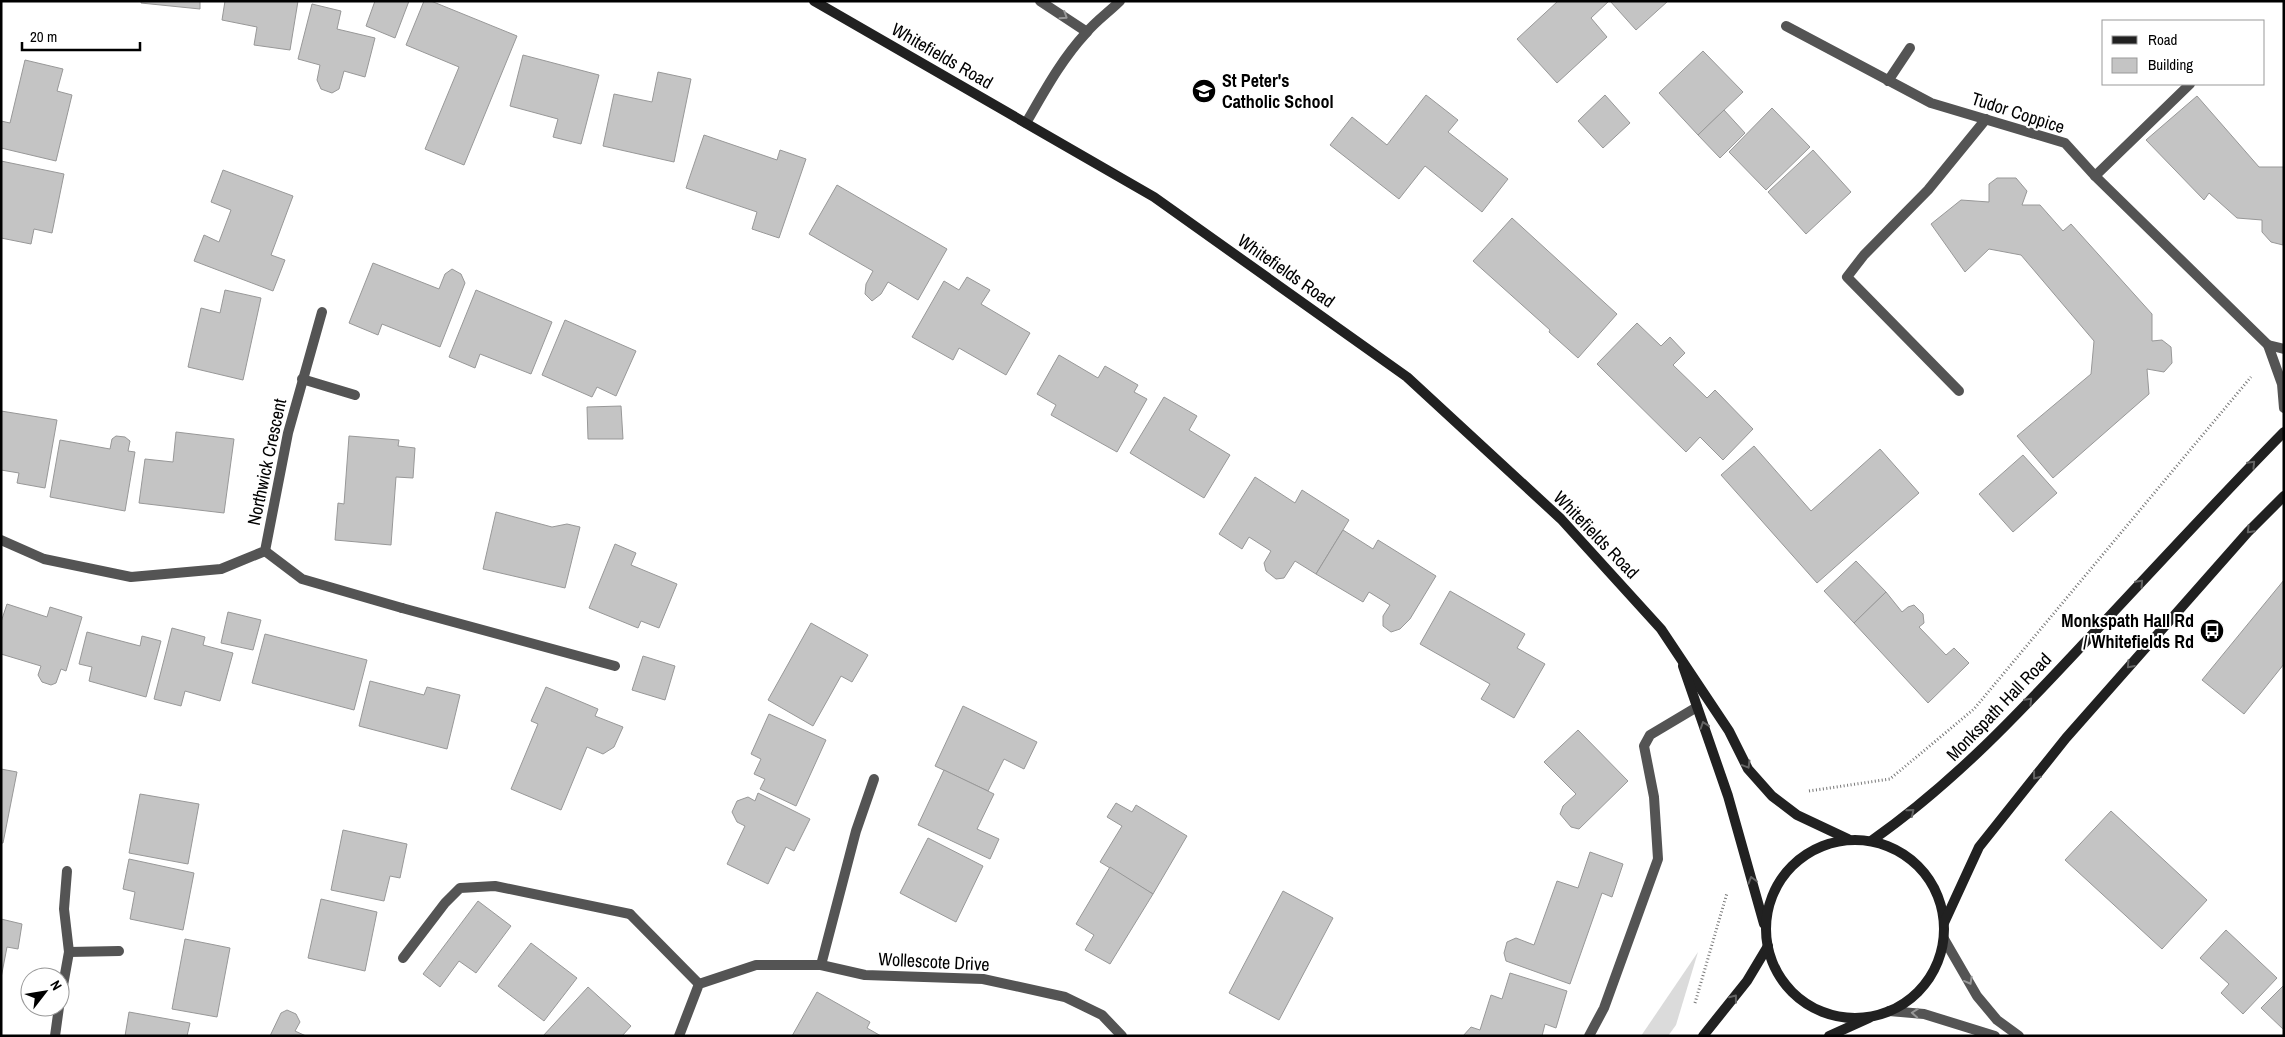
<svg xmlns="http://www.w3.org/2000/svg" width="2285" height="1037" viewBox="0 0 2285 1037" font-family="'Archivo Narrow',sans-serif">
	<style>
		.green { fill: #dbdbdb }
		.building { fill: #c4c4c4; stroke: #989898 }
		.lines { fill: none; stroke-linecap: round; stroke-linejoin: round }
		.path { stroke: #767676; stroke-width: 3; stroke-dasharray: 1 2.5; stroke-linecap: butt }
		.lane { stroke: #545454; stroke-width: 10 }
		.street { stroke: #545454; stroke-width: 10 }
		.secondary { stroke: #212121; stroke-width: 10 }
		.oneway { stroke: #989898 }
		.oneway2 { stroke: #646464 }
		.labels { text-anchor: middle; stroke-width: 4; stroke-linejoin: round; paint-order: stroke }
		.street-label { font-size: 18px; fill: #000; stroke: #fff }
		.poi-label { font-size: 18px; font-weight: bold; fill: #000; stroke: #fff; text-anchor: start }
	</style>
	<rect width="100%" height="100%" fill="#fff"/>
	<path class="green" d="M1698 952 1676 1025 1668 1036H1641Z"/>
	<g class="building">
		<path d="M141 1H200V9L141 3Z"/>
		<path d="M225 1H298L290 50 254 45 257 27 222 20Z"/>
		<path d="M375 1H409L395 38 366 26Z"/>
		<path d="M424 1H431L517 36 464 165 425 149 459 67 406 45Z"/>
		<path d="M1558 1H1609L1591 18 1607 37 1557 83 1517 39Z"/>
		<path d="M1610 1H1668L1636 30Z"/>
		<path d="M312 4 341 11 337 29 375 38 365 77 344 71 339 89 332 93 321 89 317 80 320 65 298 59Z"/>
		<path d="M1703 51 1743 92 1698 135 1659 93Z"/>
		<path d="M523 55 599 75 581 144 553 137 558 119 510 106Z"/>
		<path d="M25 60 63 69 57 91 72 95 56 161 1 148V121L10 123Z"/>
		<path d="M658 72 691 79 674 162 603 146 614 94 652 102Z"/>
		<path d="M1426 95 1458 120 1448 132 1508 179 1482 212 1425 166 1399 199 1330 145 1352 117 1387 145Z"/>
		<path d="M1605 95 1630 123 1603 148 1578 121Z"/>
		<path d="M2197 96 2259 167H2284L2283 245 2271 242 2262 232V220L2237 218 2209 193 2204 200 2146 140Z"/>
		<path d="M1772 108 1810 147 1766 190 1729 152Z"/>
		<path d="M1724 110 1745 133 1720 158 1698 135Z"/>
		<path d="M704 135 777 160 780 150 806 159 779 238 752 229 757 212 686 188Z"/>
		<path d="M1813 150 1851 192 1806 234 1768 192Z"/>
		<path d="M1 161 64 174 52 233 34 229 31 244 1 238Z"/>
		<path d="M223 170 293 196 271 255 285 260 273 291 194 261 204 235 219 242 231 210 211 202Z"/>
		<path d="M1997 178H2016L2027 191 2022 205H2040L2063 231 2071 224 2152 314V341L2162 340 2171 347 2172 363 2164 372 2147 369 2149 394 2053 478 2017 436 2091 374 2094 341 2021 255 1989 249 1965 272 1931 224 1961 200 1989 202V184Z"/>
		<path d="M837 185 947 249 918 300 888 282 881 294 872 301 865 294 866 284 873 271 809 234Z"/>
		<path d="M1512 218 1617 314 1578 358 1549 332 1550 330 1473 261Z"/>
		<path d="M373 263 439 289 445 274 452 269 461 274 465 283 440 347 382 324 378 335 349 323Z"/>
		<path d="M967 277 990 290 981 304 1030 333 1006 375 959 348 953 360 912 337 944 281 959 290Z"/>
		<path d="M225 290 261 298 243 380 188 367 201 308 220 313Z"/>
		<path d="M476 290 552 322 531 374 480 354 475 368 449 357Z"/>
		<path d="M565 320 636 351 616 396 597 387 592 397 542 375Z"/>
		<path d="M1637 323 1661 346 1670 337 1685 353 1673 365 1707 398 1715 390 1753 429 1723 460 1700 437 1686 452 1597 364Z"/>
		<path d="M1059 355 1098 378 1105 366 1138 385 1134 392 1147 399 1117 452 1051 415 1056 405 1037 394Z"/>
		<path d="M1164 397 1197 416 1189 430 1230 455 1204 498 1130 453Z"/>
		<path d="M621 406 623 439H588L587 407Z"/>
		<path d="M1 411 57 420 45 488 17 483 19 473 1 470Z"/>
		<path d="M176 432 234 439 224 513 139 503 145 459 173 462Z"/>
		<path d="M116 436 125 437 130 441 128 451 135 452 125 511 50 497 60 440 110 449 112 439Z"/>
		<path d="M349 436 399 440 398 446 415 448 413 478 396 477 391 545 335 540 338 503 344 504Z"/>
		<path d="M1754 446 1811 511 1880 449 1919 493 1817 583 1721 475Z"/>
		<path d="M2023 455 2057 493 2013 532 1979 494Z"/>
		<path d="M1255 477 1295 503 1302 490 1349 520 1316 574 1295 561 1284 578 1276 579 1266 571 1264 563 1271 551 1249 537 1242 549 1219 534Z"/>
		<path d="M496 512 552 527 567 524 580 527 565 588 483 569Z"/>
		<path d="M1343 530 1373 549 1378 540 1436 576 1410 619 1400 629 1391 632 1383 626V616L1390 605 1369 592 1363 602 1316 574Z"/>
		<path d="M615 544 636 553 631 565 677 584 659 628 641 621 638 628 589 608Z"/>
		<path d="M1856 561 1886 592 1854 623 1824 591Z"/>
		<path d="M2284 580V664L2244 714 2202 680Z"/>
		<path d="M1450 591 1525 634 1517 648 1545 664 1514 718 1481 699 1490 684 1420 644Z"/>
		<path d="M1886 592 1902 612 1908 607 1914 605 1923 614 1924 623 1919 627 1946 655 1954 648 1969 663 1928 703 1854 623Z"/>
		<path d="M7 604 47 617 50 607 82 617 66 671 61 669 56 683 51 685 42 682 38 675 41 666 1 654V622Z"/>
		<path d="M228 612 261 620 253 650 221 643Z"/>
		<path d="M811 623 868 655 852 682 841 676 813 726 768 700Z"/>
		<path d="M172 628 205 637 203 645 233 653 220 701 185 691 181 706 154 699Z"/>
		<path d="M87 632 140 646 142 636 161 641 146 697 89 681 92 667 79 664Z"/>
		<path d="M265 634 367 660 354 710 252 683Z"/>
		<path d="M643 656 675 666 665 700 632 690Z"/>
		<path d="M370 681 424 695 427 687 460 695 447 749 359 726Z"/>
		<path d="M546 687 598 709 595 716 623 727 614 747 603 754 587 747 561 810 511 789 538 724 531 721Z"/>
		<path d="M963 706 1037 742 1024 769 1004 759 988 791 935 766Z"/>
		<path d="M769 714 826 740 796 806 760 789 765 779 754 774 761 759 751 754Z"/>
		<path d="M1578 730 1628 781 1579 829 1571 827 1560 814 1563 806 1576 794 1544 762Z"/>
		<path d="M1 769 17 772 3 843H1Z"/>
		<path d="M944 770 994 794 977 829 999 839 990 859 918 825Z"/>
		<path d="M758 793 810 819 794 851 786 847 768 884 727 864 745 826 737 822 732 812 737 801 748 797 755 801Z"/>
		<path d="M140 794 199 804 188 864 129 853Z"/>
		<path d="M1116 803 1132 812 1136 805 1187 836 1153 894 1100 862 1122 826 1107 817Z"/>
		<path d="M2111 811 2207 900 2162 949 2065 860Z"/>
		<path d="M343 830 407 844 400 878 390 876 384 901 331 890Z"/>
		<path d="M928 838 983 866 956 922 900 893Z"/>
		<path d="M1590 852 1623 864 1612 897 1602 893 1570 984 1506 961 1504 953 1507 942 1516 938 1534 945 1557 881 1578 888Z"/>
		<path d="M129 859 194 873 183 930 130 919 135 892 123 889Z"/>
		<path d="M1110 867 1153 894 1110 964 1085 950 1094 935 1076 924Z"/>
		<path d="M1283 891 1333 918 1279 1020 1229 993Z"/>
		<path d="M321 899 377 912 365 971 308 958Z"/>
		<path d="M478 901 511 926 476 973 459 961 440 987 423 974Z"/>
		<path d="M1 919 22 924 18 949 7 947 1 978Z"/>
		<path d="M2226 930 2277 978 2243 1014 2221 993 2229 984 2200 958Z"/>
		<path d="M185 939 230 948 217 1017 172 1009Z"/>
		<path d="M531 943 577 978 544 1021 498 986Z"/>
		<path d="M1510 973 1567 991 1556 1028 1545 1024 1542 1036H1463L1471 1027 1480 1030 1491 995 1502 999Z"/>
		<path d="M2284 985V1030L2261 1008Z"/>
		<path d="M588 987 631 1026 622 1036H543Z"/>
		<path d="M817 992 870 1022 867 1028 881 1036H792Z"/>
		<path d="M287 1010 296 1014 300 1022 295 1031 306 1036H270L281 1013Z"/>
		<path d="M129 1012 190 1023 187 1036H125Z"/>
	</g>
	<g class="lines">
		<g class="path">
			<path d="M1809 791 1890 779 1974 709 2251 377"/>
			<path d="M1695 1003 1727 893"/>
		</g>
		<g class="lane">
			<path d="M1040 1 1087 32"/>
			<path d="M1888 81 1910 48"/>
			<path d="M1026 123C1044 92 1061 60 1086 33 1096 21 1109 12 1120 1"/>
			<path d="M2095 176 2190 84"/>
			<path d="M1959 391 1847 277 1864 255 1928 190 1986 119"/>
			<path d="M402 608 615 666"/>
			<path d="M403 958 445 903 460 888 495 886 630 914"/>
			<path d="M1589 1036 1604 1008 1658 859 1654 797 1644 746 1650 735 1697 707"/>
		</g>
		<g class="street">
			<path d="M1786 26 1931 103 2065 143 2095 176 2268 345 2282 384 2284 408"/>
			<path d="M2268 345 2284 349"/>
			<path d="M302 379 355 395"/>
			<path d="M1 540 44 559 131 577 221 569 265 551 288 433 322 312"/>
			<path d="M265 551 302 579 402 608"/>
			<path d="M630 914 699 984"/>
			<path d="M1944 939 1977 996 1997 1020 2019 1036"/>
			<path d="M69 952 119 951"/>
			<path d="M821 965 856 831 874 779"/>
			<path d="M60 1002 69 952 64 909 67 871"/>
			<path d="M1889 1011 1924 1014 1995 1036"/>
			<path d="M55 1036 59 1007"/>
			<path d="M679 1036 699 984 756 965H821L865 975 983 979 1065 997 1102 1015 1122 1036"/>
		</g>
		<g class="secondary">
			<path d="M814 1 1154 197 1407 377 1561 519 1661 629 1729 731 1748 769 1772 796 1797 815 1848 839"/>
			<path d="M1683 666 1728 796 1764 924"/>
			<circle cx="1855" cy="929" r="89"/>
			<path d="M1871 841C1954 783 2021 711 2089 638 2154 569 2218 499 2284 432"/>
			<path d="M1944 923 1979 847 2066 738 2248 532 2284 496"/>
			<path d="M1703 1036 1747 981 1768 946"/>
			<path d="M1829 1036 1869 1018"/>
		</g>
	</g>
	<defs><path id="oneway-chevron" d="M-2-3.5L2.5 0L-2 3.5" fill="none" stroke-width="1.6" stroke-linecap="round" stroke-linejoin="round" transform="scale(1.25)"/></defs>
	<g class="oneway">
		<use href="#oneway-chevron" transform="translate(1064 16) rotate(33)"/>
		<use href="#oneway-chevron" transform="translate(1969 981) rotate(61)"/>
		<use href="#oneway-chevron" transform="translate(1915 1013) rotate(-176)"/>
	</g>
	<g class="oneway2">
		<use href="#oneway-chevron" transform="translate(2252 464) rotate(-46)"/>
		<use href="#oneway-chevron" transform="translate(2250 530) rotate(134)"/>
		<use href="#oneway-chevron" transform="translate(2140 583) rotate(-47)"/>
		<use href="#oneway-chevron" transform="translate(2130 665) rotate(132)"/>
		<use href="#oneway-chevron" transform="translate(2029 701) rotate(-46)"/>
		<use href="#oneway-chevron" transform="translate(1704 725) rotate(-109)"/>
		<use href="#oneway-chevron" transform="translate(1747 765) rotate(59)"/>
		<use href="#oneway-chevron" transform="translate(2036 776) rotate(128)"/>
		<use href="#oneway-chevron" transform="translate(1911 812) rotate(-39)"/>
		<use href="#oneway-chevron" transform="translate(1752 880) rotate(-106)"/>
		<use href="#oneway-chevron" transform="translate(1734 998) rotate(-52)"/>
	</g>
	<defs>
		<g id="school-disc" transform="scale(1.25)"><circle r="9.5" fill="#000" stroke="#fff"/><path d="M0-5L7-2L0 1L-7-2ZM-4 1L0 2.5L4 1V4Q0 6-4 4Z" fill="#fff"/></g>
		<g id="bus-disc" transform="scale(1.25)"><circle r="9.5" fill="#000" stroke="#fff"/><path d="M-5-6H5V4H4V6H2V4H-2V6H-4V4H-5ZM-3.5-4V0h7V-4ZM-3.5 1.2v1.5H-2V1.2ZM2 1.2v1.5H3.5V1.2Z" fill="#fff"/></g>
	</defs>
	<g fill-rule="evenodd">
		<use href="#school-disc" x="1204" y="91"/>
		<use href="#bus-disc" x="2212" y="631"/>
	</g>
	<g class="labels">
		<g class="street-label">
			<text transform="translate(942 56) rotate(30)" y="6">Whitefields Road</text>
			<text transform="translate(2018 113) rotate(18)" y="6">Tudor Coppice</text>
			<text transform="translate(1286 271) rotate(35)" y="6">Whitefields Road</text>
			<text transform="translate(267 462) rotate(-78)" y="6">Northwick Crescent</text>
			<text transform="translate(1596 535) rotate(46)" y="6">Whitefields Road</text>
			<text transform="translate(1999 707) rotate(-46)" y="6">Monkspath Hall Road</text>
			<text transform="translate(934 962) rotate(3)" y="6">Wollescote Drive</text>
		</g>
		<g class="poi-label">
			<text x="1222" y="87">St Peter's<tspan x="1222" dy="21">Catholic School</tspan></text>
			<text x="2194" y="627" text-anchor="end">Monkspath Hall Rd<tspan x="2194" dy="21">/ Whitefields Rd</tspan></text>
		</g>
	</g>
	<rect width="2285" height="1037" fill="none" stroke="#000000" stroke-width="5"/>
	<rect x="2102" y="20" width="162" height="65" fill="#ffffff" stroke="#999999"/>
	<rect x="2112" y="36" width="25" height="8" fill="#212121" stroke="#999999"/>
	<text x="2148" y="45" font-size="15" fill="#000000">Road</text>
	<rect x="2112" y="58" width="25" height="15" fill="#c4c4c4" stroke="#999999"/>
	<text x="2148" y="70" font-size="15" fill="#000000">Building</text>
	<g transform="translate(45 992) rotate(59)"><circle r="24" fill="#ffffff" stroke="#999999"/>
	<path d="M0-4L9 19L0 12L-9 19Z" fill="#000000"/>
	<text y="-8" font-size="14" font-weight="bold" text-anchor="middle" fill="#000000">N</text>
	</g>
	<path d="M22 42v8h118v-8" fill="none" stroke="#000000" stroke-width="2.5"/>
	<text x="30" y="42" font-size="15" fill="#000000" stroke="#ffffff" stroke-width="4" paint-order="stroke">20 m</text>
</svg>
